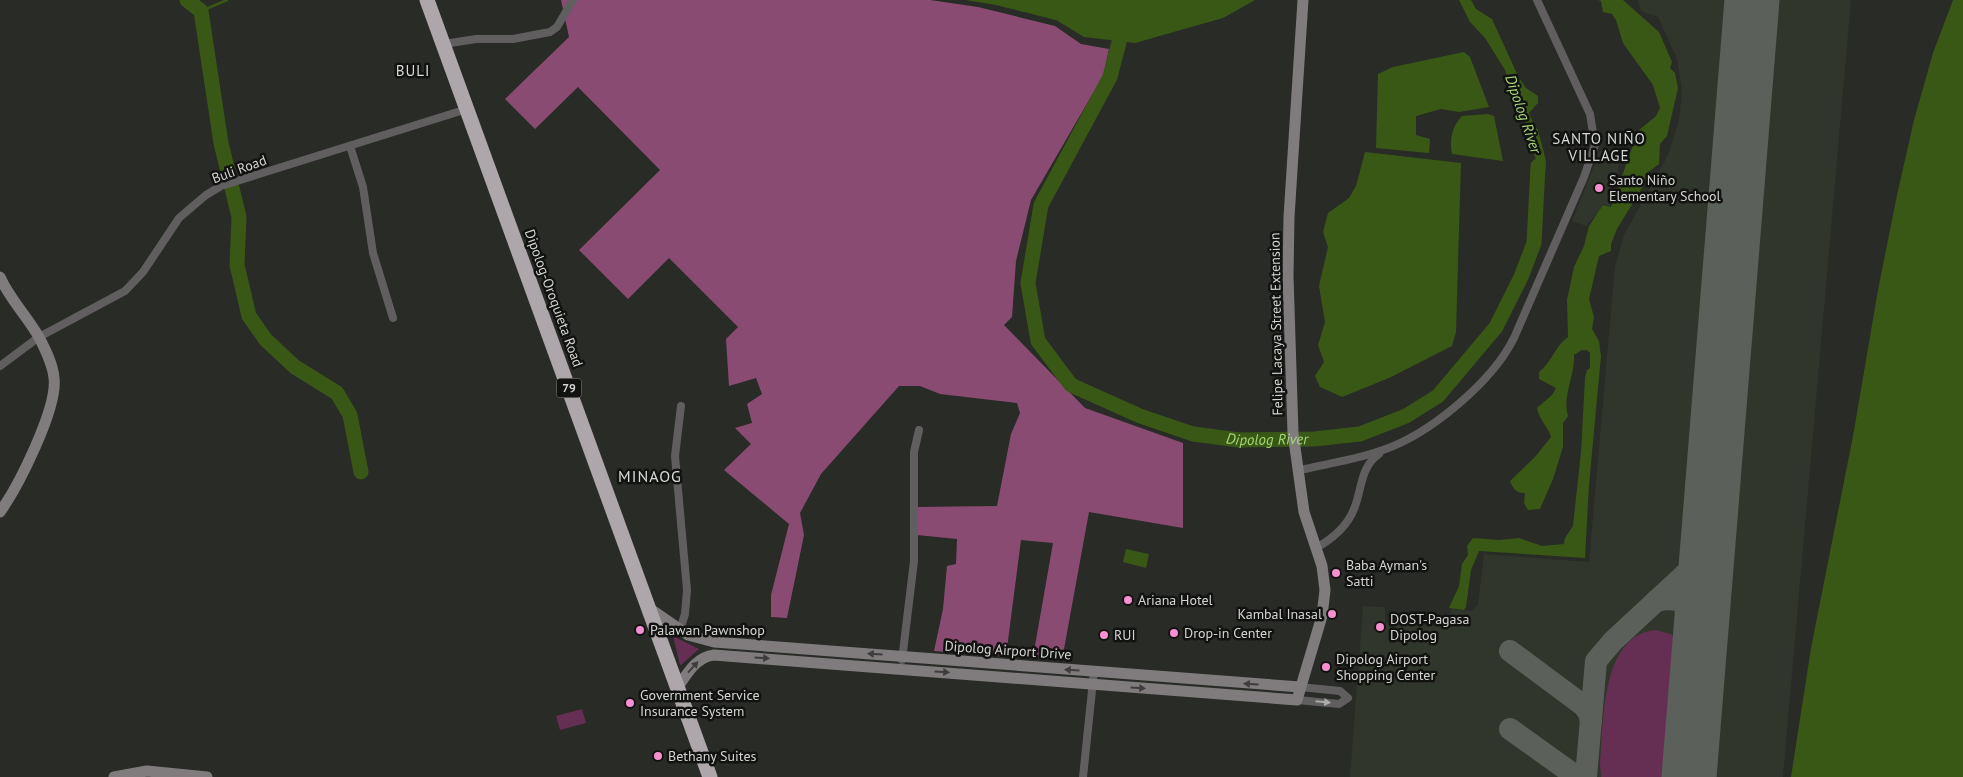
<svg xmlns="http://www.w3.org/2000/svg" width="1963" height="777" viewBox="0 0 1963 777" font-family="'PT Sans',sans-serif">
	<style>
		.built { fill: #30362b }
		.green { fill: #642f52 }
		.forest { fill: #8a4b73 }
		.water { fill: #395815 }
		.lines { fill: none; stroke-linecap: round; stroke-linejoin: round }
		.stream { stroke: #395815; stroke-width: 2.5 }
		.river { stroke: #395815; stroke-width: 15 }
		.taxiway { stroke: #5c605b; stroke-width: 22 }
		.runway { stroke: #5c605b; stroke-width: 55 }
		.street { stroke: #615e60; stroke-width: 8 }
		.secondary { stroke: #807c7e; stroke-width: 11 }
		.highway { stroke: #ada6aa; stroke-width: 15 }
		.oneway { fill: #3e3d3d }
		.oneway2 { fill: #ababaa }
		.poi-dot { fill: #f690d0; stroke: #121311; stroke-width: 2 }
		.labels { text-anchor: middle; stroke-width: 5; stroke-linejoin: round; paint-order: stroke }
		.shield { fill: #121311; stroke: #999b98; stroke-width: 1 }
		.shield-label { font-size: 12px; font-weight: bold; fill: #d3d5d2 }
		.street-label { font-size: 14px; fill: #d3d5d2; stroke: #121311 }
		.poi-label { font-size: 14px; fill: #d3d5d2; stroke: #121311; text-anchor: start }
		.neighbourhood-label { font-size: 15px; letter-spacing: 1px; fill: #d7dbd5; stroke: #121311 }
		.water-label { font-size: 15px; font-style: italic; fill: #a5d579; stroke: #121311 }
		.quarter-label { font-size: 16px; letter-spacing: 1px; fill: #d7dbd5; stroke: #121311 }
	</style>
	<rect width="100%" height="100%" fill="#282b26"/>
	<g class="built">
		<path d="M1637 0H1851L1783 777H1350L1363 606 1385 607V623L1449 627 1451 609 1471 611 1478 605 1484 554 1589 562 1615 266 1624 235 1668 155 1679 120 1682 91 1677 59 1658 17 1641 11Z"/>
		<path d="M1600 151 1619 154 1618 175 1612 176 1608 186 1617 190 1610 206 1603 204 1599 212 1586 226 1572 221Z"/>
	</g>
	<g class="green">
		<path d="M1655 630 1671 634 1675 639 1663 777H1601L1600 764C1604 723 1600 636 1655 630Z"/>
		<path d="M673 636 699 649 681 665H680Z"/>
		<path d="M582 709 586 723 560 730 556 716Z"/>
	</g>
	<path class="forest" d="M561 0H930L978 7 1055 26 1081 44 1109 49 1103 76 1031 200 1016 261 1012 317 1004 325 1085 408 1183 443V528L1089 512 1062 660 1033 657 1053 543 1021 540 1006 656 934 651 943 609 947 566 956 564 957 539 917 535V507L997 506 1011 434 1020 413 1017 403 940 394 920 386H899L821 474 800 513 804 535 787 618 771 617V595L789 524 724 470 751 444 735 428 752 423 747 404 762 394 756 378 729 386 726 339 738 327 669 258 628 299 579 250 660 170 578 87 535 129 505 99 569 37Z"/>
	<g class="water">
		<path d="M965 0H1255L1223 18 1135 43 1084 37 1056 20 996 5Z"/>
		<path d="M1459 0H1471L1476 9 1492 19 1518 76 1526 88 1538 96V103L1529 113 1533 123 1538 130 1546 161 1545 175 1541 185 1534 187 1532 168 1536 159 1527 136 1525 113 1517 104 1505 70 1485 38 1470 22Z"/>
		<path d="M1598 0H1623L1659 32 1672 62 1670 68 1675 73 1678 88 1667 136 1660 144 1659 164 1647 173 1645 183 1617 229 1611 244V251L1599 256 1589 299 1594 317 1592 329 1599 341 1601 356 1589 485 1585 558 1479 551 1471 570 1466 607 1464 610 1449 608 1459 586 1462 564 1468 555 1467 546 1473 538 1499 540 1519 538 1542 546 1564 544 1565 538 1573 526 1581 452 1585 378 1587 370 1590 368V353L1587 350H1582L1574 355C1575 377 1562 395 1568 416L1563 423V447L1553 479 1540 509 1528 510 1524 503 1525 493C1516 493 1513 489 1510 481L1535 457 1551 437C1548 426 1539 420 1537 408L1552 395 1556 388 1539 379V372C1552 362 1555 346 1568 337L1567 300 1574 267 1584 246 1589 226 1603 205 1611 207 1638 131 1656 116 1660 108 1653 85 1623 43 1616 20 1612 14 1603 12 1601 1Z"/>
		<path d="M1953 0H1963V777H1791L1811 648 1853 436 1878 290 1897 195 1914 120 1933 53Z"/>
		<path d="M1464 52 1470 57 1489 107 1459 112 1441 109 1416 116V135L1430 139 1429 153 1376 148 1378 74 1393 67Z"/>
		<path d="M1488 114 1494 116 1503 161 1452 154C1449 140 1452 126 1462 116Z"/>
		<path d="M1365 152 1461 163 1456 332 1452 346 1389 378 1342 397 1320 387 1315 376 1324 362 1318 345 1325 322 1319 286 1328 247 1323 232 1328 213 1349 198 1356 186Z"/>
		<path d="M1126 549 1149 554 1146 568 1123 562Z"/>
	</g>
	<g class="lines">
		<path class="stream" d="M201 11 227 0"/>
		<g class="river">
			<path d="M187 0 201 11 221 143 239 217 237 265 249 316 266 340 295 367 337 393 350 415 361 472"/>
			<path id="s1" d="M1130 0 1110 77 1041 205 1028 283 1038 341 1071 385 1140 416 1193 434 1239 440 1314 439 1360 434 1406 416 1438 396 1496 327 1521 277 1534 243 1538 166"/>
		</g>
		<g class="taxiway">
			<path d="M1656 601C1678 596 1688 602 1702 619"/>
			<path d="M1510 651 1584 706 1589 713 1591 721"/>
			<path d="M1510 729 1577 777"/>
			<path d="M1586 777 1596 661 1613 641 1695 565 1708 540"/>
		</g>
		<path class="runway" d="M1689 777 1752 0"/>
		<g class="street">
			<path d="M444 44 476 39H513L550 32 557 27 573 0"/>
			<path d="M350 146 363 187 373 253 393 318"/>
			<path d="M0 366 39 337 125 291 143 272 179 218 206 195 221 186 467 109"/>
			<path d="M1305 469C1331 463 1358 459 1383 450 1430 434 1492 382 1514 338L1584 177 1595 145 1590 114 1537 0"/>
			<path d="M1316 548C1332 539 1347 527 1354 509 1362 490 1360 467 1379 454"/>
			<path d="M680 630 685 614 687 590 675 456 681 406"/>
			<path d="M902 660 914 561V452L919 430"/>
			<path d="M1297 700 1339 704 1348 698 1340 691 1300 687"/>
			<path d="M1083 777 1094 671"/>
		</g>
		<g class="secondary">
			<path d="M0 277C10 300 28 317 40 339 46 351 53 365 54 378 58 408 18 487 0 512"/>
			<path d="M649 608 688 635 714 642 1300 687"/>
			<path d="M678 687C687 674 696 657 714 655L1297 700 1322 616 1325 590 1322 566 1304 512 1293 433 1288 276 1289 217 1303 0"/>
			<path d="M114 777 147 771 207 777"/>
		</g>
		<path class="highway" d="M427 0 710 777"/>
	</g>
	<defs><path id="oneway-solid" d="M-6-.8H1V-3.2L6.5 0L1 3.2V.8H-6Z" transform="scale(1.25)"/></defs>
	<g class="oneway">
		<use href="#oneway-solid" transform="translate(875 654) rotate(-176)"/>
		<use href="#oneway-solid" transform="translate(762 658) rotate(4)"/>
		<use href="#oneway-solid" transform="translate(693 667) rotate(-48)"/>
		<use href="#oneway-solid" transform="translate(1072 670) rotate(-176)"/>
		<use href="#oneway-solid" transform="translate(942 672) rotate(4)"/>
		<use href="#oneway-solid" transform="translate(1251 684) rotate(-176)"/>
		<use href="#oneway-solid" transform="translate(1138 688) rotate(4)"/>
	</g>
	<use class="oneway2" href="#oneway-solid" transform="translate(1323 702) rotate(5)"/>
	<g class="poi-dot">
		<circle cx="1599" cy="188" r="5"/>
		<circle cx="1336" cy="573" r="5"/>
		<circle cx="1128" cy="600" r="5"/>
		<circle cx="1332" cy="614" r="5"/>
		<circle cx="1380" cy="627" r="5"/>
		<circle cx="640" cy="630" r="5"/>
		<circle cx="1174" cy="633" r="5"/>
		<circle cx="1104" cy="635" r="5"/>
		<circle cx="1326" cy="667" r="5"/>
		<circle cx="630" cy="703" r="5"/>
		<circle cx="658" cy="756" r="5"/>
	</g>
	<g class="labels">
		<rect class="shield" x="556.5" y="378.5" width="25" height="19" rx="4"/>
		<g class="shield-label">
			<text x="569" y="392">79</text>
		</g>
		<g class="street-label">
			<text transform="translate(239 169) rotate(-20)" y="5">Buli Road</text>
			<text transform="translate(554 298) rotate(70)" y="5">Dipolog-Oroquieta Road</text>
			<text transform="translate(1276 324) rotate(-91)" y="5">Felipe Lacaya Street Extension</text>
			<text transform="translate(1008 650) rotate(4)" y="5">Dipolog Airport Drive</text>
		</g>
		<g class="poi-label">
			<text x="1609" y="185">Santo Niño<tspan x="1609" dy="16">Elementary School</tspan></text>
			<text x="1346" y="570">Baba Ayman's<tspan x="1346" dy="16">Satti</tspan></text>
			<text x="1138" y="605">Ariana Hotel</text>
			<text x="1322" y="619" text-anchor="end">Kambal Inasal</text>
			<text x="1390" y="624">DOST-Pagasa<tspan x="1390" dy="16">Dipolog</tspan></text>
			<text x="650" y="635">Palawan Pawnshop</text>
			<text x="1184" y="638">Drop-in Center</text>
			<text x="1114" y="640">RUI</text>
			<text x="1336" y="664">Dipolog Airport<tspan x="1336" dy="16">Shopping Center</tspan></text>
			<text x="640" y="700">Government Service<tspan x="640" dy="16">Insurance System</tspan></text>
			<text x="668" y="761">Bethany Suites</text>
		</g>
		<g class="neighbourhood-label">
			<text x="413" y="76">BULI</text>
			<text x="1599" y="144">SANTO NIÑO<tspan x="1599" dy="17">VILLAGE</tspan></text>
		</g>
		<g class="water-label">
			<text transform="translate(1523 114) rotate(71)" y="5">Dipolog River</text>
			<text dy="5" stroke="none"><textPath href="#s1" startOffset="624">Dipolog River</textPath></text>
		</g>
		<g class="quarter-label">
			<text x="650" y="482">MINAOG</text>
		</g>
	</g>
</svg>
